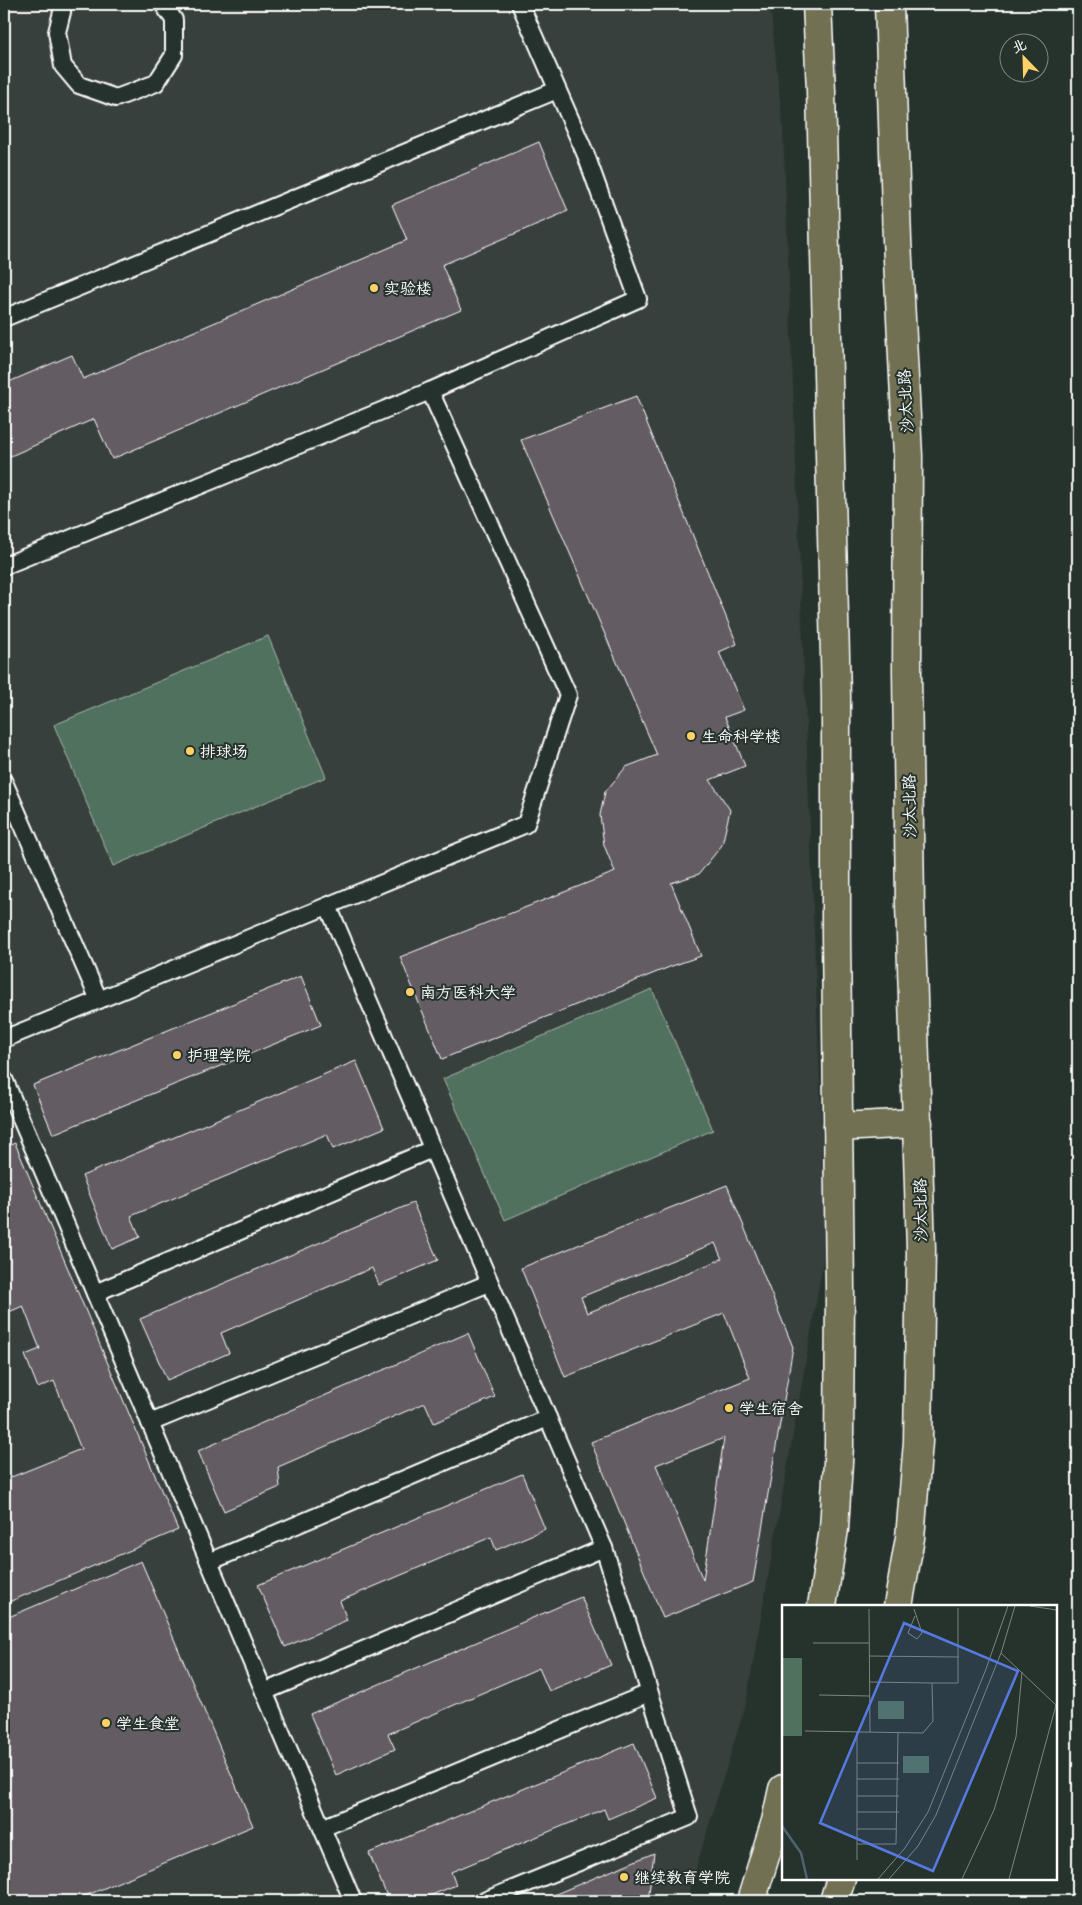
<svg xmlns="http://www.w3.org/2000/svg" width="1082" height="1905" viewBox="0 0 1082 1905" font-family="'Patrick Hand','LXGW WenKai TC',sans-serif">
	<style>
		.built { fill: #393f3e }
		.green { fill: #4f715d; stroke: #a7b8ae }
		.building { fill: #645c64; stroke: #fff; fill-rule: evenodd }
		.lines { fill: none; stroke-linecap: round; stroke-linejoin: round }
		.service-casing { stroke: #fff; stroke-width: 20 }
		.primary-casing { stroke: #fff; stroke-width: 31 }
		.service { stroke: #26332d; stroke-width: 16 }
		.primary { stroke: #716f52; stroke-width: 28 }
		.poi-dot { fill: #ffd166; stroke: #26332d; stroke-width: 2 }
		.labels { text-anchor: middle; stroke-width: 4; stroke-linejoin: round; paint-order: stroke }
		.poi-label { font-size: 16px; fill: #fff; stroke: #26332d; text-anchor: start }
		.street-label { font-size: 16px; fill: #fff; stroke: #26332d }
		.inset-river { fill: none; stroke: #4c6571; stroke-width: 2.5 }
		.inset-road { fill: none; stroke: #7d8581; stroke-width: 1 }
		.view { fill: #567ae2; fill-opacity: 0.15; stroke: #567ae2; stroke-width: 2.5 }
		.inset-edge { fill: none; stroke: #fff; stroke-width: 2.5 }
	</style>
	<rect width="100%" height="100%" fill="#26332d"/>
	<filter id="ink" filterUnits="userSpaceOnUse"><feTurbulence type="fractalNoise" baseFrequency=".02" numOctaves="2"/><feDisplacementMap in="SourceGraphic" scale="10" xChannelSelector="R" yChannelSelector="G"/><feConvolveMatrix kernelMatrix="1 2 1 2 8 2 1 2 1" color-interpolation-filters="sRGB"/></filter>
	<g filter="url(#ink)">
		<path class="built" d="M4 4H770L783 129 826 1245 746 1703 686 1901H4Z"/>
		<g class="green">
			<path d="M268 636 326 777 113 866 54 725Z"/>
			<path d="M652 989 713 1130 505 1220 443 1079Z"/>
		</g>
		<g class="building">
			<path d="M539 142 568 211 442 265 461 310 112 459 94 419 4 459V384L72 355 83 379 407 240 392 205Z"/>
			<path d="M636 396 737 644 719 652 744 710 725 717 745 766 710 780 730 810 722 845 699 874 671 883 701 956 672 966 442 1059 400 957 615 872 604 845 600 815 605 792 626 767 657 755 521 440Z"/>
			<path d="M301 976 321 1025 53 1134 33 1085Z"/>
			<path d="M356 1061 384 1128 333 1149 327 1134 131 1216 140 1237 112 1249 82 1176Z"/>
			<path d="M15 1143 178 1530 4 1604V1480L81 1449 54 1381 38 1388 25 1355 40 1349 23 1306 4 1314V1148Z"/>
			<path d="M727 1185 793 1347 753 1582 663 1618 591 1442 750 1378 724 1313 565 1377 521 1268ZM715 1243 722 1259 587 1313 581 1297ZM724 1438 703 1580 656 1465Z"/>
			<path d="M413 1203 438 1260 379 1285 372 1268 221 1333 229 1353 167 1380 140 1319Z"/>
			<path d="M468 1333 495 1397 434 1423 425 1403 278 1467 280 1487 224 1511 198 1451Z"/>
			<path d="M522 1474 545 1529 496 1550 491 1537 340 1601 347 1620 285 1647 258 1585Z"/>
			<path d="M141 1561 253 1826 73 1901H4V1619Z"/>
			<path d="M581 1597 611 1665 549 1691 539 1668 388 1734 395 1749 336 1775 310 1714Z"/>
			<path d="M634 1743 657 1798 608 1819 604 1809 451 1872 456 1885 417 1901H389L369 1853Z"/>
			<path d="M654 1853 648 1901H539Z"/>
			<path d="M307 1892 311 1901H284Z"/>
		</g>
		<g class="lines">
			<g class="service-casing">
				<g id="service">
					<path d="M62 4V12L57 32 63 66 79 85 116 98 156 83 174 55V20L163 4"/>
					<path d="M4 318 557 90"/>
					<path d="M4 566 430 391"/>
					<path d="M4 782 99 1000"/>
					<path d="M328 906 604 1548 689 1817 484 1901"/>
					<path d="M4 1039 526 824 568 695 430 391 638 299 586 155 520 4"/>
					<path d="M4 1079 353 1901"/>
					<path d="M95 1293 432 1149"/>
					<path d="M150 1423 489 1283"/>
					<path d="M209 1562 548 1418"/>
					<path d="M264 1692 604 1548"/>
					<path d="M322 1828 649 1693"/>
				</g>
			</g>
			<g class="primary-casing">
				<g id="primary">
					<path d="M817 4 821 91 836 697V935L840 1289 839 1446 834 1529 822 1606"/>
					<path d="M889 4 897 240 908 456 907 672 910 904 921 1249 918 1442 910 1538 898 1606"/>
					<path d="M838 1127 918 1123"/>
					<path d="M751 1901 776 1821 783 1789"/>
					<path d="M834 1901 841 1879"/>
				</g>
			</g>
			<use href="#service" class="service"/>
			<use href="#primary" class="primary"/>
		</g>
	</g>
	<g class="poi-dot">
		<circle cx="374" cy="288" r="5"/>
		<circle cx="691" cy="736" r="5"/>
		<circle cx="190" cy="751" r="5"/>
		<circle cx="410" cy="992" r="5"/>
		<circle cx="177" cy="1055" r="5"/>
		<circle cx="729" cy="1408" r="5"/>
		<circle cx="106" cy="1723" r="5"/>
		<circle cx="624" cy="1877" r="5"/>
	</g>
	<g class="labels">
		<g class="poi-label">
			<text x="384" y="294">实验楼</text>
			<text x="701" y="742">生命科学楼</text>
			<text x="200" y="757">排球场</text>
			<text x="420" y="998">南方医科大学</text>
			<text x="187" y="1061">护理学院</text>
			<text x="739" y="1414">学生宿舍</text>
			<text x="116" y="1729">学生食堂</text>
			<text x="634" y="1883">继续教育学院</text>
		</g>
		<g class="street-label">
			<text transform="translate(905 401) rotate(-93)" y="6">沙太北路</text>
			<text transform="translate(909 806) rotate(-91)" y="6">沙太北路</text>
			<text transform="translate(920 1210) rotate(-91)" y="6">沙太北路</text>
		</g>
	</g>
	<g transform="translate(782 1605)">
		<rect width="275" height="275" fill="#26332d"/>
		<path d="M0 53H20V131H0ZM96 96H122V114H96ZM121 151H147V168H121Z" fill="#4f715d"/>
		<path class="inset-river" d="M0 221 19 248 25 274"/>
		<path class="inset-road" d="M248 1 275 5M87 4 88 127M132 4 140 28 135 34 126 28 133 11M31 38H87M219 48 274 100 227 274M87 51 177 52M88 77 150 78M37 90 88 91M23 126 141 128 151 116 150 78H176V3M75 127V255M75 158H117M75 174H117M75 191H117M75 207H117M75 224H115M75 239H114L116 127M96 274 123 243 146 207 204 64 226 1M107 274 136 241 154 210 219 48 233 1M180 274 212 205 234 132 240 67"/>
		<path class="view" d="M122 18 236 66 151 266 38 218Z"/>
		<rect width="275" height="275" class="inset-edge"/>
	</g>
	<rect width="1082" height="1905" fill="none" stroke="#26332d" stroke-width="20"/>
	<rect x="10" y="10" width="1062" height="1885" fill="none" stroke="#fff" stroke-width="2" filter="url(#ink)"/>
	<g transform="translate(1024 58) rotate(337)"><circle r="24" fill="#26332d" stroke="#7d8581"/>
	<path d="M0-4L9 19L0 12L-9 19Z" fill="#ffd166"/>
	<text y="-8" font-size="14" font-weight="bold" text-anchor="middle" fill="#ffffff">北</text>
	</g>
</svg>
